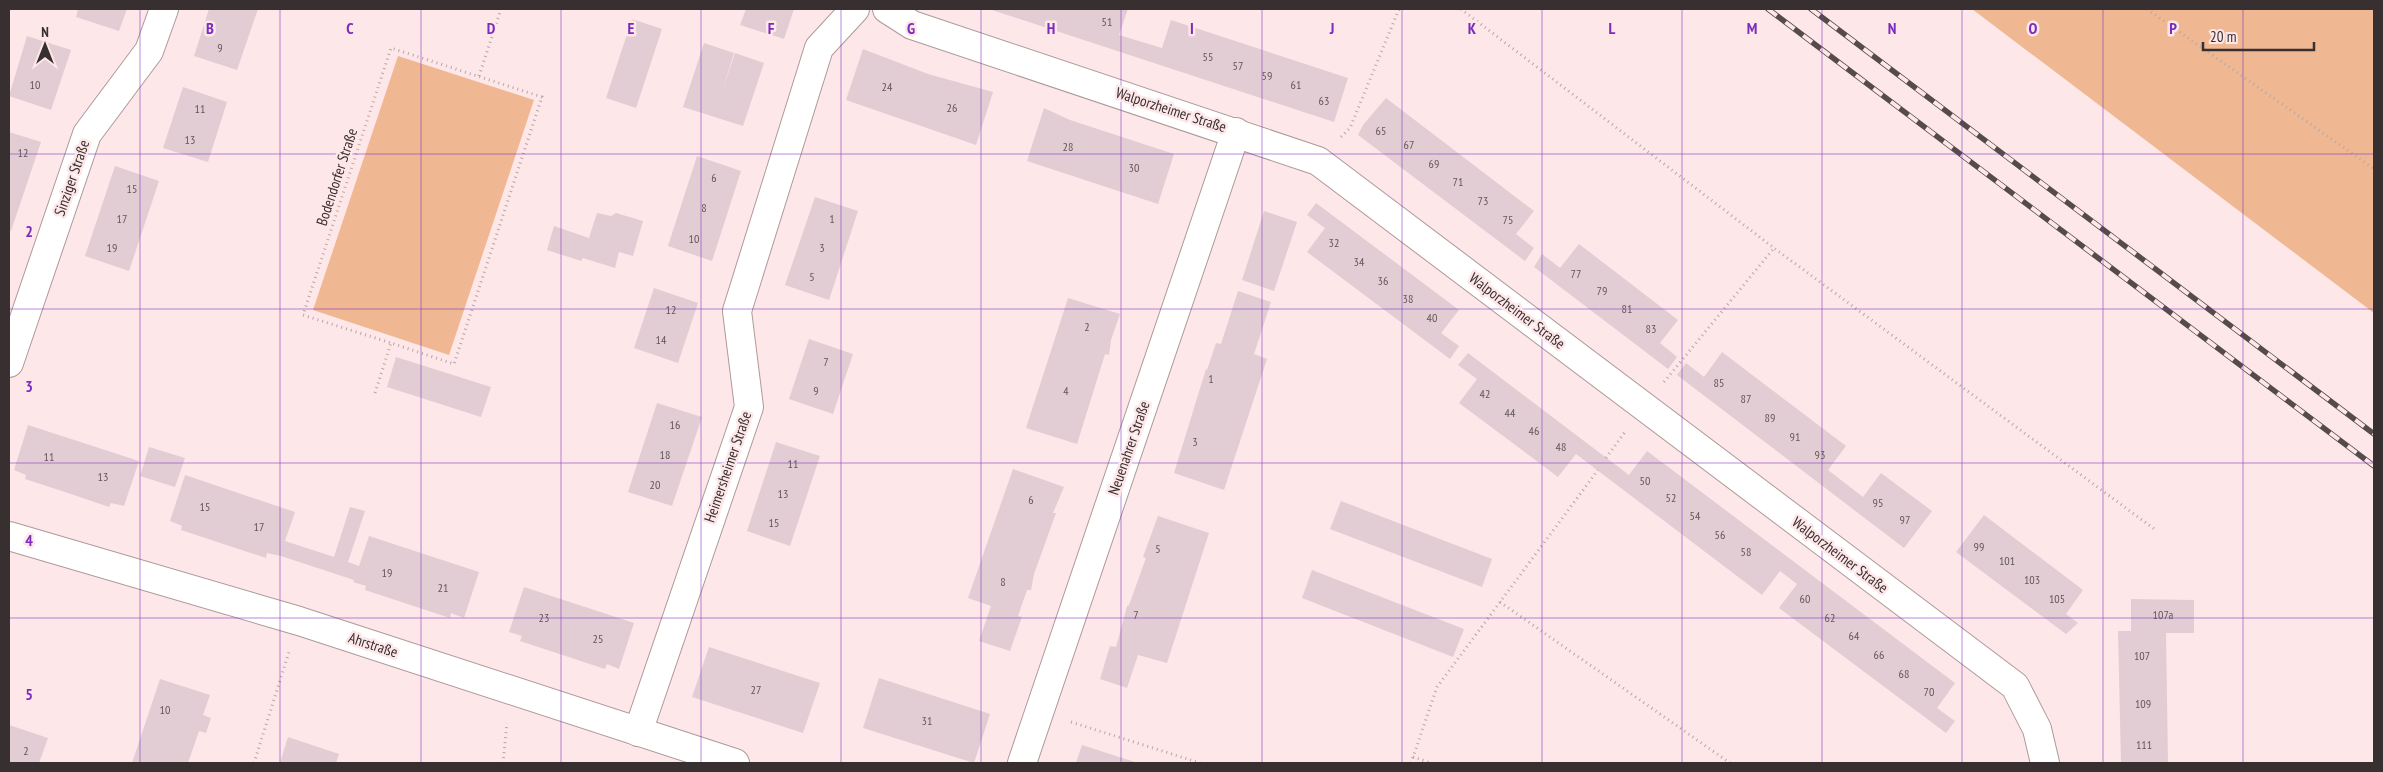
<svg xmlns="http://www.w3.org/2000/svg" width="2383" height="772" viewBox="0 0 2383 772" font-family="'PT Sans Narrow',sans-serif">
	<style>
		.green { fill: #efb893 }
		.building { fill: #e2cdd4 }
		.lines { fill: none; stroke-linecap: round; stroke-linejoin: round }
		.minor-casing { stroke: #ae9999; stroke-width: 30 }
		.tertiary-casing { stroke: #ae9999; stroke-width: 30 }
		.path { stroke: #b8a6a7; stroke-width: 3; stroke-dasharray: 1 4; stroke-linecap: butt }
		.minor { stroke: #fff; stroke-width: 28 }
		.tertiary { stroke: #fff; stroke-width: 28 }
		.rail-casing { stroke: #564b4c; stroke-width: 5.5 }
		.rail { stroke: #fee7e8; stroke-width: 4; stroke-dasharray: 11; stroke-linecap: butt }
		.grid { fill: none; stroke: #7b2cbf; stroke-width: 1; stroke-opacity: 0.55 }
		.labels { text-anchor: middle; stroke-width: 5; stroke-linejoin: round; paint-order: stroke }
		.number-label { font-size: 12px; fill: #625659 }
		.street-label { font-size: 15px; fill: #382f30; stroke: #fee7e8 }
		.grid-label { font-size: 16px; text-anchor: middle; font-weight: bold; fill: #7b2cbf; stroke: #fee7e8; stroke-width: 5; stroke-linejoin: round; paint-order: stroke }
	</style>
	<rect width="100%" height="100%" fill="#fee7e8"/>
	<g class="green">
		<path d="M1972 9H2374V313Z"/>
		<path d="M398 56 534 100 449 355 313 310Z"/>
	</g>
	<g class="building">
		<path d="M78 9H127L119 31 76 17Z"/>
		<path d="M209 9H258L237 70 194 56Z"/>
		<path d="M746 9H794L784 39 740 25Z"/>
		<path d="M989 9H1128L1119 35 1162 48 1171 20 1348 78 1334 122Z"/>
		<path d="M632 19 662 29 636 108 606 98Z"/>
		<path d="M27 36 71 50 51 110 9 96Z"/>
		<path d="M704 43 734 53 723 89 735 53 764 63 743 126 683 107Z"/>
		<path d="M863 49 928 74 993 92 976 145 846 100Z"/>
		<path d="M183 87 227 102 208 162 163 148Z"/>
		<path d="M1386 98 1534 211 1516 234 1534 248 1525 261 1358 135 1363 125Z"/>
		<path d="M1044 108 1070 120 1174 154 1158 204 1027 161Z"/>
		<path d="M9 132 41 142 11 231H9Z"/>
		<path d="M697 156 741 171 712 261 668 246Z"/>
		<path d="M115 166 159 181 129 271 85 256Z"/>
		<path d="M815 197 858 211 829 300 785 285Z"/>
		<path d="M1316 203 1459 310 1441 333 1459 346 1450 359 1307 252 1325 228 1307 215Z"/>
		<path d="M1264 211 1297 222 1274 291 1242 280Z"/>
		<path d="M597 213 611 216 616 213 643 221 633 256 619 252 615 268 583 258 581 261 547 250 554 226 589 238Z"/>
		<path d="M1579 244 1678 320 1660 343 1677 357 1668 369 1534 267 1542 254 1560 268Z"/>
		<path d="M654 288 698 303 678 363 634 348Z"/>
		<path d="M1238 291 1271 302 1254 354 1267 359 1224 490 1174 473 1206 369 1207 370 1216 343 1221 344Z"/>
		<path d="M1068 298 1120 314 1111 340 1109 355 1105 354 1077 444 1026 428Z"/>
		<path d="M809 339 853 354 833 414 789 399Z"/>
		<path d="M1722 352 1846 446 1828 470 1863 497 1881 473 1932 511 1904 548 1677 375 1686 363 1704 377Z"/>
		<path d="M1468 353 1629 475 1647 451 1955 683 1937 708 1955 721 1946 733 1779 608 1797 584 1780 571 1762 595 1576 454 1558 477 1459 403 1477 379 1458 365Z"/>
		<path d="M396 357 491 387 481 417 387 387Z"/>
		<path d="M657 403 702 417 672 506 628 492Z"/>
		<path d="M28 425 139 461 124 506 111 503 109 507 68 493 25 479 26 475 14 470Z"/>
		<path d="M776 442 820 456 790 546 747 531Z"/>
		<path d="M149 447 185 458 175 487 140 476Z"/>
		<path d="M1013 469 1064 487 1053 513H1056L1034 574 1031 590H1027L1018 616 1022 617 1010 651 979 641 991 606 968 598Z"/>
		<path d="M185 475 295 512 285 541 334 557 350 507 365 511 348 562 359 566 369 536 479 572 464 618 451 613 450 618 365 590 366 586 353 582 354 580 281 556 267 553 266 558 181 530 182 526 170 521Z"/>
		<path d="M1341 501 1492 559 1482 587 1330 529Z"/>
		<path d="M1984 515 2083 590 2066 614 2078 623 2066 634 1956 552Z"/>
		<path d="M1158 516 1209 533 1167 663 1138 655 1127 688 1100 679 1110 646 1116 647 1127 606 1129 605 1146 558 1143 557Z"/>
		<path d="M1312 570 1464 629 1453 657 1302 598Z"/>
		<path d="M524 587 634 623 619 669 607 664 605 669 520 641 522 636 509 632Z"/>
		<path d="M2131 599 2194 600V633H2166L2168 763H2121L2118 631H2131Z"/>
		<path d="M709 647 820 683 803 733 692 697Z"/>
		<path d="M879 678 990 714 974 763 863 728Z"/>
		<path d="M160 679 210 695 203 715 211 718 206 733 199 731 188 763H132Z"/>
		<path d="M9 725 48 738 39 763H9Z"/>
		<path d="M288 737 339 754 336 763H280Z"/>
		<path d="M1082 745 1138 763H1076Z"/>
	</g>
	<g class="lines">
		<g class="minor-casing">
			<g id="minor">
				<path d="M887 9 912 25 1318 161 2015 686 2037 729 2045 763"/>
				<path d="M9 363 87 134 149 51 164 9"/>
				<path d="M638 732 749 407 737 311 819 48 855 9"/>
				<path d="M1022 763 1236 132"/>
			</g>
		</g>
		<g class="tertiary-casing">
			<path id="tertiary" d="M9 536 299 621 735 763"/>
		</g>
		<g class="path">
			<path d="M1461 9 1774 248 2157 531"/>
			<path d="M2147 9 2374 169"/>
			<path d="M479 76 501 9"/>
			<path d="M1341 137 1350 128 1399 9"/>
			<path d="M1664 382 1774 248"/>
			<path d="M375 393 391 343 454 364 542 97 391 48 303 315 391 343"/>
			<path d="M1606 458 1625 432"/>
			<path d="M1500 602 1730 763"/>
			<path d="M1071 722 1200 763"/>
			<path d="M1413 757 1431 763"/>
			<path d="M254 763 289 652"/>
			<path d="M503 763 507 723"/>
			<path d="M1411 763 1437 687 1598 470"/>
		</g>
		<use href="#minor" class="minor"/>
		<use href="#tertiary" class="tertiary"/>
		<g class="rail-casing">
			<g id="rail">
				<path d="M1768 9 2374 466"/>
				<path d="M1811 9 2374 434"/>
			</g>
		</g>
		<use href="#rail" class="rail"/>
	</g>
	<path class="grid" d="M140 9V763M280 9V763M421 9V763M561 9V763M701 9V763M841 9V763M981 9V763M1121 9V763M1262 9V763M1402 9V763M1542 9V763M1682 9V763M1822 9V763M1962 9V763M2103 9V763M2243 9V763M9 154H2374M9 309H2374M9 463H2374M9 618H2374"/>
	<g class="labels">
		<g class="number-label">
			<text x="1107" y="26">51</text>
			<text x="220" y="52">9</text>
			<text x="1208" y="61">55</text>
			<text x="1238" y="70">57</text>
			<text x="1267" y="80">59</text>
			<text x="35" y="89">10</text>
			<text x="1296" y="89">61</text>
			<text x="887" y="91">24</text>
			<text x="1324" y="105">63</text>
			<text x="952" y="112">26</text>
			<text x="200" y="113">11</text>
			<text x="1381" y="135">65</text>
			<text x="190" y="144">13</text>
			<text x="1409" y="149">67</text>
			<text x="1068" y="151">28</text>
			<text x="23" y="157">12</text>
			<text x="1434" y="168">69</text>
			<text x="1134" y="172">30</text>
			<text x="714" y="182">6</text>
			<text x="1458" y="186">71</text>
			<text x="132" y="193">15</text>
			<text x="1483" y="205">73</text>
			<text x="704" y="212">8</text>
			<text x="122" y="223">17</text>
			<text x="832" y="223">1</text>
			<text x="1508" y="224">75</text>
			<text x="694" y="243">10</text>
			<text x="1334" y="247">32</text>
			<text x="112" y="252">19</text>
			<text x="822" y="252">3</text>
			<text x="1359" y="266">34</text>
			<text x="1576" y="278">77</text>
			<text x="812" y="281">5</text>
			<text x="1383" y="285">36</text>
			<text x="1602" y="295">79</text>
			<text x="1408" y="303">38</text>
			<text x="1627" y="313">81</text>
			<text x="671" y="314">12</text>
			<text x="1432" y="322">40</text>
			<text x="1087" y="331">2</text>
			<text x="1651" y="333">83</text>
			<text x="661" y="344">14</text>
			<text x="826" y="366">7</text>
			<text x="1211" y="383">1</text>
			<text x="1719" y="387">85</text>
			<text x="816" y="395">9</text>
			<text x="1066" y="395">4</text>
			<text x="1485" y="398">42</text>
			<text x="1746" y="403">87</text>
			<text x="1510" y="417">44</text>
			<text x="1770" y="422">89</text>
			<text x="675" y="429">16</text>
			<text x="1534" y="435">46</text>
			<text x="1795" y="441">91</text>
			<text x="1195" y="446">3</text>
			<text x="1561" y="451">48</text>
			<text x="665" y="459">18</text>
			<text x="1820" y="459">93</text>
			<text x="49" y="461">11</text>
			<text x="793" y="468">11</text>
			<text x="103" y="481">13</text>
			<text x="1645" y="485">50</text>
			<text x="655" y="489">20</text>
			<text x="783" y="498">13</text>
			<text x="1671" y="502">52</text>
			<text x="1031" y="504">6</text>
			<text x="1878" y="507">95</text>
			<text x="205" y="511">15</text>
			<text x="1695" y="520">54</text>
			<text x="1905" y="524">97</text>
			<text x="774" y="527">15</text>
			<text x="259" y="531">17</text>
			<text x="1720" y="539">56</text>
			<text x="1979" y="551">99</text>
			<text x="1158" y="553">5</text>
			<text x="1746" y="556">58</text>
			<text x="2007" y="565">101</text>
			<text x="387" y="577">19</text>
			<text x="2032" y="584">103</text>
			<text x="1003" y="586">8</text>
			<text x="443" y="592">21</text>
			<text x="1805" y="603">60</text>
			<text x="2057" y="603">105</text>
			<text x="1136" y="619">7</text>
			<text x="2163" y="619">107a</text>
			<text x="544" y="622">23</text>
			<text x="1830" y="622">62</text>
			<text x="1854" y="640">64</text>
			<text x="598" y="643">25</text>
			<text x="1879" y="659">66</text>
			<text x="2142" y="660">107</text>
			<text x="1904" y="678">68</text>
			<text x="756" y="694">27</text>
			<text x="1929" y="696">70</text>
			<text x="2143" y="708">109</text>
			<text x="165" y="714">10</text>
			<text x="927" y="725">31</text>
			<text x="2144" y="749">111</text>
			<text x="26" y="755">2</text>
		</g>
		<g class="street-label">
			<text transform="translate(1171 110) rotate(18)" y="5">Walporzheimer Straße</text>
			<text transform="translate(337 177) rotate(-72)" y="5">Bodendorfer Straße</text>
			<text transform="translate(72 178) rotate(-71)" y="5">Sinziger Straße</text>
			<text transform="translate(1517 311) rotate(37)" y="5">Walporzheimer Straße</text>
			<text transform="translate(1129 448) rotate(-71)" y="5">Neuenahrer Straße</text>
			<text transform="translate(728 467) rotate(-71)" y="5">Heimersheimer Straße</text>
			<text transform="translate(1840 555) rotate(37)" y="5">Walporzheimer Straße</text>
			<text transform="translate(373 645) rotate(18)" y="5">Ahrstraße</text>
		</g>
	</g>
	<g class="grid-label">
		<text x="210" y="34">B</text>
		<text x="350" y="34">C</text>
		<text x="491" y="34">D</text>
		<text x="631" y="34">E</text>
		<text x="771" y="34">F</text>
		<text x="911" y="34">G</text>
		<text x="1051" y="34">H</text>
		<text x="1192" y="34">I</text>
		<text x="1332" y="34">J</text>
		<text x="1472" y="34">K</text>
		<text x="1612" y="34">L</text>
		<text x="1752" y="34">M</text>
		<text x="1892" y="34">N</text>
		<text x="2033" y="34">O</text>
		<text x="2173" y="34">P</text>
		<text x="29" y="237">2</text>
		<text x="29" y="392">3</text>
		<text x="29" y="546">4</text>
		<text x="29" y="700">5</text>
	</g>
	<rect width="2383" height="772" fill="none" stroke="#382f30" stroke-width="20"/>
	<g transform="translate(45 45)" stroke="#fee7e8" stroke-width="4" paint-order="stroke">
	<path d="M0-4L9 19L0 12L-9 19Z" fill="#382f30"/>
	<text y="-8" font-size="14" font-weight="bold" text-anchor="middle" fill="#382f30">N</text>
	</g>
	<path d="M2203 42v8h111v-8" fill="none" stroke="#382f30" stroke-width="2.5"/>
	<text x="2210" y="42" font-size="15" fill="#382f30" stroke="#fee7e8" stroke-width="4" paint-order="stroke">20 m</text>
</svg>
